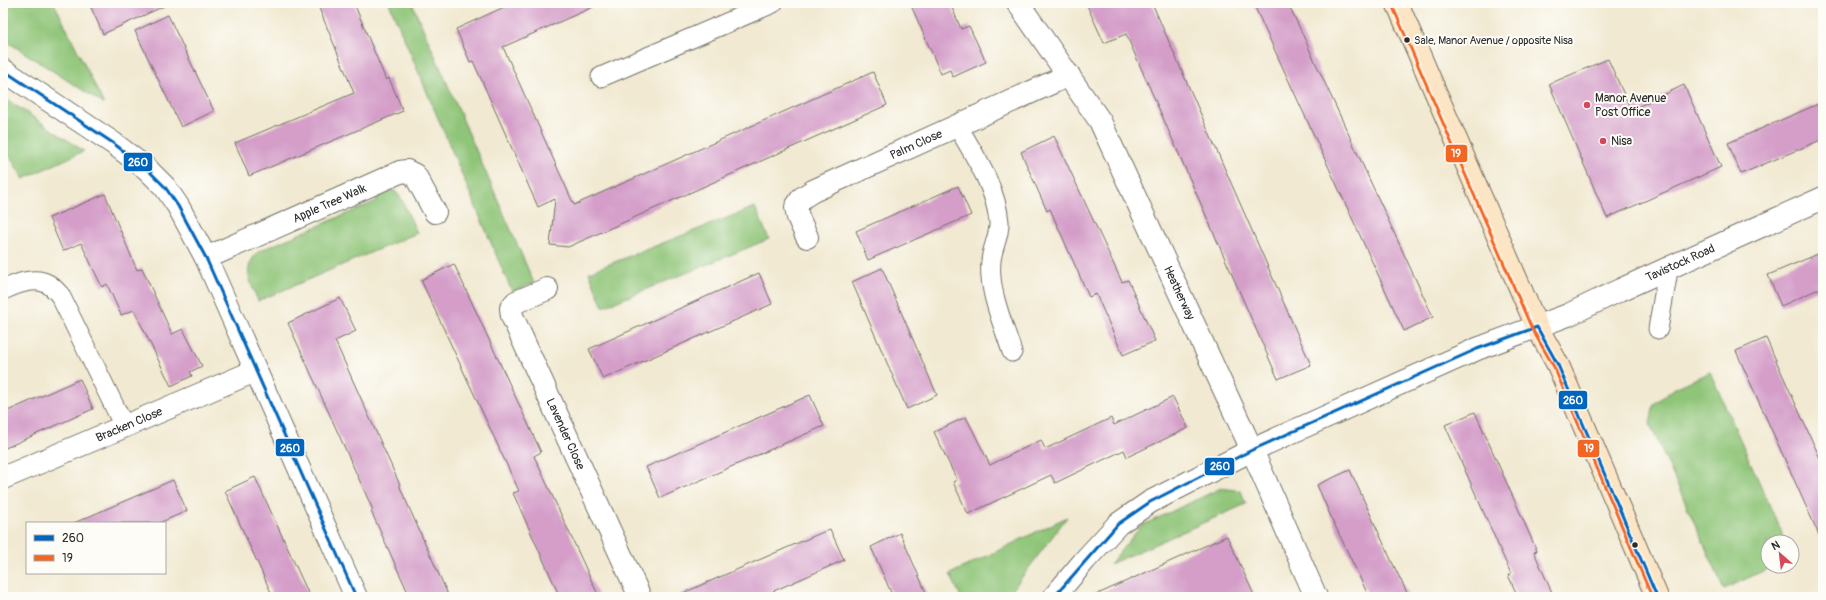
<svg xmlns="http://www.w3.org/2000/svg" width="1826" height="600" viewBox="0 0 1826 600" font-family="Pangolin,sans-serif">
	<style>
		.green { fill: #8fc578; stroke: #5d7852 }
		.building { fill: #d49ec9 }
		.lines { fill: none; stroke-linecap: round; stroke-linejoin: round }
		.lane-casing { stroke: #706e65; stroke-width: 21 }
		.street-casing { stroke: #706e65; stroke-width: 24 }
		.secondary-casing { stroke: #706e65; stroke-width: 24 }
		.lane { stroke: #fff; stroke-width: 19 }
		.street { stroke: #fff; stroke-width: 22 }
		.secondary { stroke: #fce5c4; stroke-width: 22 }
		.bus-1-casing { stroke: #fdfcf7; stroke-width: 6 }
		.bus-2-casing { stroke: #fdfcf7; stroke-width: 6 }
		.bus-1 { stroke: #0065bd; stroke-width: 3 }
		.bus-2 { stroke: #f26522; stroke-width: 3 }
		.bus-dot { fill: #2b2b2b; stroke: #fdfcf7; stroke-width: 1.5 }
		.poi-dot { fill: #d1495b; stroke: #fdfcf7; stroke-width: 1.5 }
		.labels { text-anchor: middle; stroke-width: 4; stroke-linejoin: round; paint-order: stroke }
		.bus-label { font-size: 11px; fill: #2b2b2b; stroke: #fdfcf7; text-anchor: start }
		.poi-label { font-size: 12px; fill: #2b2b2b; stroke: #fdfcf7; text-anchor: start }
		.street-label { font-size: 12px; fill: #2b2b2b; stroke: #fdfcf7 }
		.line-badge { stroke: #fdfcf7; stroke-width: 1.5 }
		.badge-label { font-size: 11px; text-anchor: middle; font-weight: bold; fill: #fff }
	</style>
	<rect width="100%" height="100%" fill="#fdfcf7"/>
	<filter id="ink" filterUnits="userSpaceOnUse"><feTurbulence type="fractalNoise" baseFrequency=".025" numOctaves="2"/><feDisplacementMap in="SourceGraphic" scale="8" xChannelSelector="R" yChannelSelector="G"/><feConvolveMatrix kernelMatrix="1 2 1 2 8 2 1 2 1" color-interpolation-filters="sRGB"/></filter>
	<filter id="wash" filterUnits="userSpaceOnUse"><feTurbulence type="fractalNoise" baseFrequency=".012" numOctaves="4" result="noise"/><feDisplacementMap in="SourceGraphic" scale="16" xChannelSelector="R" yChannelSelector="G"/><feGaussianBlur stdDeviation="0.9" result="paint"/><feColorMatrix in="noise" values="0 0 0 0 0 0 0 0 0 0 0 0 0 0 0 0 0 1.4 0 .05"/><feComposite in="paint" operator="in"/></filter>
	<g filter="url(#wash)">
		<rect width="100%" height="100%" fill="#f1e9d1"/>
		<g class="green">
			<path d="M3 3H54L104 104 3 39Z"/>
			<path d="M389 3H412L534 283 512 292Z"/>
			<path d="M3 97 84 151 23 179 3 144Z"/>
			<path d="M385 189 395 191 401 198 417 233 258 301C250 281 241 269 259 251L377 201 374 193Z"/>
			<path d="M755 207 769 239 603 307 589 272Z"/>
			<path d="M1710 372 1786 542H1768V566H1774L1724 589 1650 424 1654 404 1675 388Z"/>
			<path d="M1221 488 1241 491 1246 504 1110 564 1141 526Z"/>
			<path d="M1067 517 1007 597H961L950 574Z"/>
		</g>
		<g id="blocks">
			<g class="building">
				<path d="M89 3H171L103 34Z"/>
				<path d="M317 3H354L386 80 389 78 403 111 249 176 235 143 354 93Z"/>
				<path d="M513 3H602L503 47 574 205 873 72 887 105 568 247 550 245 555 199 538 207 473 61 470 62 456 29Z"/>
				<path d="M910 3H950L961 29 969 26 986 62 953 77 950 70 941 74Z"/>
				<path d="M1086 3H1152L1311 365 1278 379 1126 34 1104 43Z"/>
				<path d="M1253 3H1288L1433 317 1404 331Z"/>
				<path d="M168 15 214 111 181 127 135 31Z"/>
				<path d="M1608 59 1631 110 1684 85 1721 167 1607 218 1549 84Z"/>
				<path d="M1823 102V139L1741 174 1728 143Z"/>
				<path d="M1054 136 1122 282 1128 280 1155 341 1123 355 1096 294 1089 297 1050 209 1047 211 1021 152Z"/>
				<path d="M958 186 971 215 868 260 856 231Z"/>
				<path d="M105 194 137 270 142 268 172 334 183 329 202 366 190 372 192 376 171 386 134 310 121 315 107 284 102 287 81 243 63 251 49 218Z"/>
				<path d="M1823 252V287L1781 306 1768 275Z"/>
				<path d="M454 264 541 452 534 456 599 597H560L513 493 519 491 421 280Z"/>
				<path d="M882 268 937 395 907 409 852 282Z"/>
				<path d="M759 273 772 304 603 379 589 349Z"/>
				<path d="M340 298 356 331 335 341 400 485H399L449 597H410L371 511 373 510 288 323Z"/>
				<path d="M1766 338 1823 465V544L1736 351Z"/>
				<path d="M80 379 93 409 3 449V413Z"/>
				<path d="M810 395 824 426 660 498 646 467Z"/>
				<path d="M1173 397 1188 428 1127 457 1124 450 1055 483 1051 475 968 514 953 482 957 480 934 432 966 417 990 465 1041 440 1045 449 1111 418 1114 425Z"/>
				<path d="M1475 412 1537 551 1534 552 1554 597H1518L1508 575 1511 574 1445 425Z"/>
				<path d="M1350 470 1393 564 1409 597H1369L1331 517 1317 485Z"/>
				<path d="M255 477 310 597H273L225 491Z"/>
				<path d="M173 480 187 511 159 523H74Z"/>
				<path d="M830 529 844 560 760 597H674Z"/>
				<path d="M900 533 928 597H893L871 547Z"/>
				<path d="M1227 536 1255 597H1091Z"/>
			</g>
		</g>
	</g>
	<g filter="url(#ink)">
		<use href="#blocks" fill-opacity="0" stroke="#706e65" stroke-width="1"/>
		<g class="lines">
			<g class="lane-casing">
				<g id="lane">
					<path d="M601 77 773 3"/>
					<path d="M957 125C974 155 996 187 999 222 1000 235 992 248 991 261 988 291 1003 323 1012 352"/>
					<path d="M3 290C16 284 35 276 48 284 53 287 57 292 60 295L124 426"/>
					<path d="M1658 329 1667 277 1662 271"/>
				</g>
			</g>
			<g class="street-casing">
				<g id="street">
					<path id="s1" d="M1018 3 1100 121 1252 450 1316 597"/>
					<path d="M3 70 113 143 147 169 165 187 178 206 206 258 356 597"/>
					<path id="s2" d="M807 237 798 217 796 207 802 198 813 191 1069 75"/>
					<path id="s3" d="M206 258 400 172 407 171 415 175 435 212"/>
					<path id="s4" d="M547 289 516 302 511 308 512 316 640 597"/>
					<path id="s5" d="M3 478 255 371"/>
					<path id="s6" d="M1054 597 1085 560 1118 524 1150 502 1252 450 1477 349 1568 315 1620 290 1823 198"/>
				</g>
			</g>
			<g class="secondary-casing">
				<path id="secondary" d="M1397 3 1537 327 1558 365 1657 597"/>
			</g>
			<use href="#lane" class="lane"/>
			<use href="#street" class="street"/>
			<use href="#secondary" class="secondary"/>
			<g class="bus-1-casing">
				<g id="bus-1">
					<path d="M3 70 113 143 147 169 165 187 178 206 206 258 356 597"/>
					<path d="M1054 597 1118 524 1150 502 1252 450 1477 349 1537 327 1558 365 1657 597"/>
				</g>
			</g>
			<g class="bus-2-casing">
				<path id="bus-2" d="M1392 5 1532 329 1554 367 1652 597"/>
			</g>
			<use href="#bus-1" class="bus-1"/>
			<use href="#bus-2" class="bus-2"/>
		</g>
	</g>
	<g class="bus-dot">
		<circle cx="1407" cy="40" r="3.5"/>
		<circle cx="1635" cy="545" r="3.5"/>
	</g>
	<g class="poi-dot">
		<circle cx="1587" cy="105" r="4"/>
		<circle cx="1603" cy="141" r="4"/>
	</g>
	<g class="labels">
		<g class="bus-label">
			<text x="1414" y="44">Sale, Manor Avenue / opposite Nisa</text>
		</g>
		<g class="poi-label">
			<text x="1595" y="102">Manor Avenue<tspan x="1595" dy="14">Post Office</tspan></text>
			<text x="1611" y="145">Nisa</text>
		</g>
		<g class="street-label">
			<text dy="4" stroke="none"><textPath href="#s2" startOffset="169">Palm Close</textPath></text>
			<text dy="4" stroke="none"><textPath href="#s3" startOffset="135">Apple Tree Walk</textPath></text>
			<text dy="4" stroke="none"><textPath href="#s6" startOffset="718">Tavistock Road</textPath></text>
			<text dy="4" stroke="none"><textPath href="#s1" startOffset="333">Heatherway</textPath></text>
			<text dy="4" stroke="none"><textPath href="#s5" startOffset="137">Bracken Close</textPath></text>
			<text dy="4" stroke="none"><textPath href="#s4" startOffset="179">Lavender Close</textPath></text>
		</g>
	</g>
	<g class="line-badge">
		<rect x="1445" y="144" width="23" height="19" rx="4" fill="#f26522"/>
		<rect x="123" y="152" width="30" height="20" rx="4" fill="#0065bd"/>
		<rect x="1558" y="390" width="30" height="20" rx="4" fill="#0065bd"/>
		<rect x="275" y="438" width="30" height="19" rx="4" fill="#0065bd"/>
		<rect x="1577" y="439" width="23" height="19" rx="4" fill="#f26522"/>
		<rect x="1204" y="457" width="31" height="19" rx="4" fill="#0065bd"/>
	</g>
	<g class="badge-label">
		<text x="1456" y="157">19</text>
		<text x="138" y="166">260</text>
		<text x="1573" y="404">260</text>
		<text x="290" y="452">260</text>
		<text x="1589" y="452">19</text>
		<text x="1220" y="470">260</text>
	</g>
	<rect width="1826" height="600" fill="none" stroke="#fdfcf7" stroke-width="16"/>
	<rect x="26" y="522" width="140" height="52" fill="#fdfcf7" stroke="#a9a8a5"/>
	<rect x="34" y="535" width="20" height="6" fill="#0065bd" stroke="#a9a8a5"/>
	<text x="62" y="542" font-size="12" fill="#2b2b2b">260</text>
	<rect x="34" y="555" width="20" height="6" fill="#f26522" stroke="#a9a8a5"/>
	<text x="62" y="562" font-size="12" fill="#2b2b2b">19</text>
	<g transform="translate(1780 554) rotate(332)"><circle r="19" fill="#fdfcf7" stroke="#a9a8a5"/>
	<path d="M0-3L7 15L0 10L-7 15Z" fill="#d1495b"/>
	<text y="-6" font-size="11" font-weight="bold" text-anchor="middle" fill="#2b2b2b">N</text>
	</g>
</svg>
